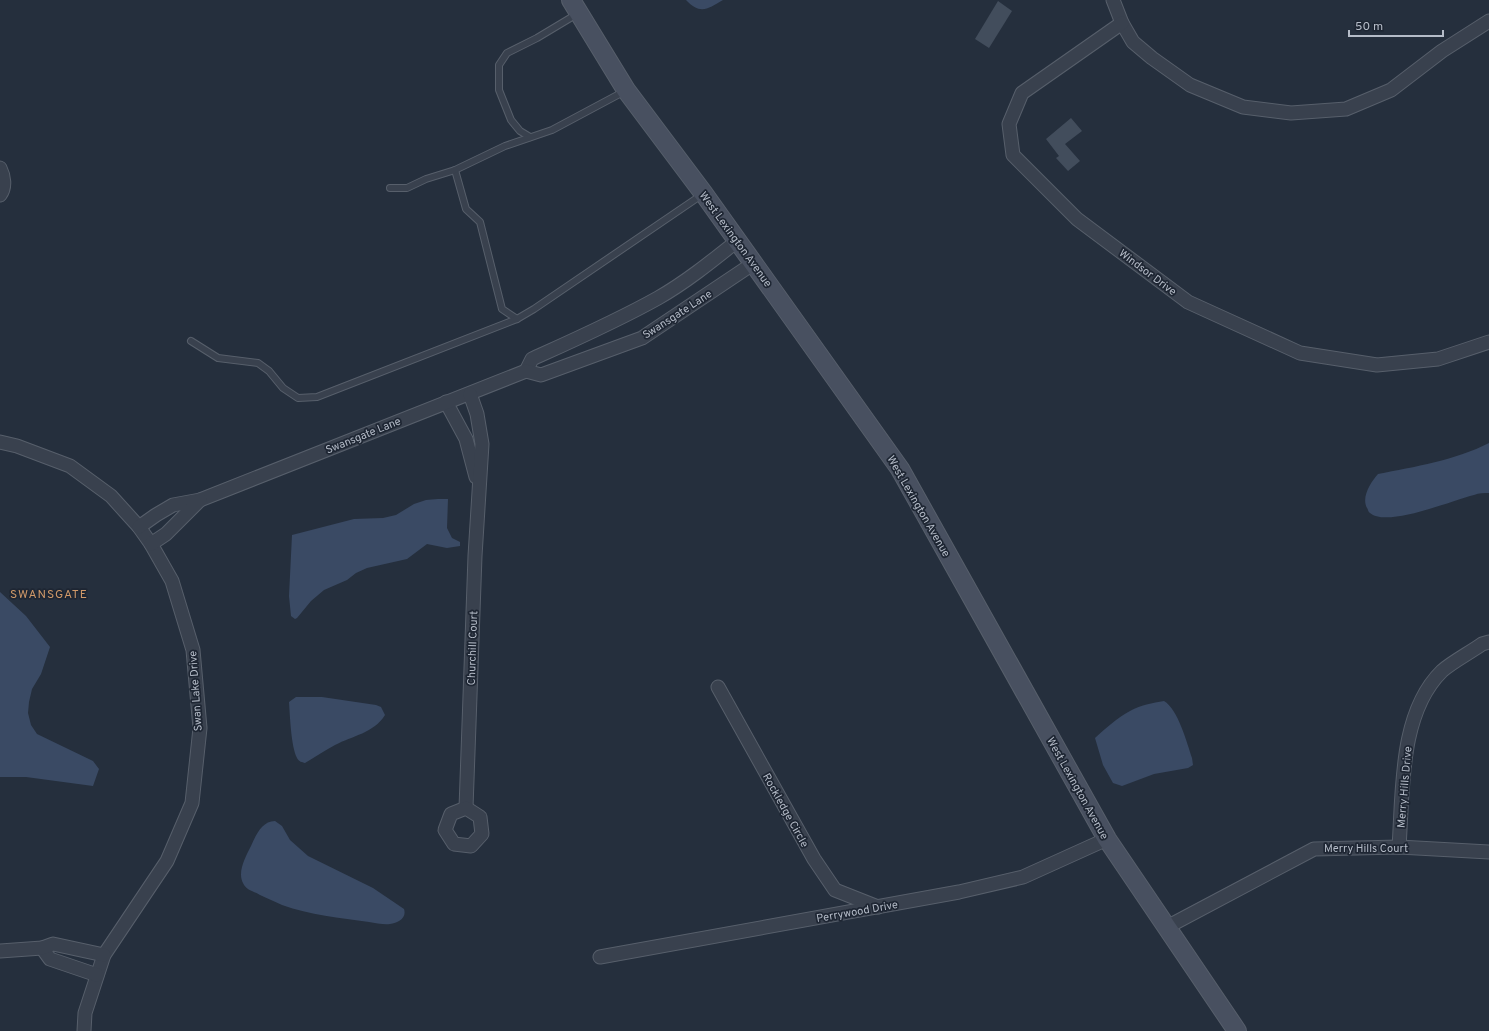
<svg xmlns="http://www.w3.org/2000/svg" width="1489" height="1031" viewBox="0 0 1489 1031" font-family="Overpass,sans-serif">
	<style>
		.water { fill: #3a4a64 }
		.building { fill: #424d5c }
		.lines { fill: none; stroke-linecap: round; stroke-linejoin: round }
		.lane-casing { stroke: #575f6b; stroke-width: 8 }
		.street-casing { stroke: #575f6b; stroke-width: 15 }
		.secondary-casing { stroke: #575f6b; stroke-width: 20 }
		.lane { stroke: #39414e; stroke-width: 6 }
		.street { stroke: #39414e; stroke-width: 13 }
		.secondary { stroke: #485060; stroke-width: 18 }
		.labels { text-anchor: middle; stroke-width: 3.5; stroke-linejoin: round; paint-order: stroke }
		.street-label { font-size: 11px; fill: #b5bcc8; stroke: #1e2633 }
		.neighbourhood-label { font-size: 12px; letter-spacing: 1px; fill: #d09969; stroke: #1e2633 }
	</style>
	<rect width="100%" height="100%" fill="#252f3d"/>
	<g class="water">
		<path d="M686 0H723C708 9 700 15 686 0Z"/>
		<path d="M1489 443V493C1484 493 1479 493 1474 495 1453 500 1387 528 1370 513 1368 512 1368 509 1367 508 1361 497 1371 482 1378 474 1414 467 1456 460 1489 443Z"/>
		<path d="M438 499H448L447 528 452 538 460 542V546L447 548 427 544 407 559 367 568 356 573 347 580 324 590 311 601 297 618 295 619 291 616 289 596 292 535 354 519 383 518 396 515 414 504 426 500Z"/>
		<path d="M0 592 26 616 50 647 41 674 32 689 29 702 28 713 31 725 37 734 93 761 99 769 93 786 26 777H0Z"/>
		<path d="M296 697H322L376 705 381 707 385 715C374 733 352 736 335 745 324 751 315 757 305 763 302 762 299 762 297 758 291 746 290 716 289 702Z"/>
		<path d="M1164 701C1178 709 1187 743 1192 758L1193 765 1188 768 1154 774 1122 786 1113 783 1103 765 1095 738C1106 728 1117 718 1130 711 1140 705 1153 703 1164 701Z"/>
		<path d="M275 821 282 826 290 840 308 856 373 888 404 909C407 918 398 923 390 924 384 925 376 923 369 922 340 918 310 915 282 905 275 902 267 898 260 895 253 891 246 890 243 883 237 872 246 856 251 846 256 835 262 821 275 821Z"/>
	</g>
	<g class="building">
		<path d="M998 1 1012 11 989 48 975 39Z"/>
		<path d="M1071 118 1082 131 1065 144 1080 161 1068 171 1056 158 1059 156 1046 139Z"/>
	</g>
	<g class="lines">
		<g class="lane-casing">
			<g id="lane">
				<path d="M530 137 520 131 511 120 499 90V65L507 53 537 38 577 14"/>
				<path d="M455 170 466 209 480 222 502 309 517 319"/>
				<path d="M390 188H407L426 179 455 170 505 146 552 130 625 91"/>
				<path d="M191 341 218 358 258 363 269 371 283 388 298 398 317 397 517 319 534 309 703 194"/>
			</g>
		</g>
		<g class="street-casing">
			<g id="street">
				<path d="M1113 0 1122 23 1133 42 1152 58 1190 85 1243 107 1291 113 1346 109 1391 90 1442 51 1489 21"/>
				<path d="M1122 23 1022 93 1009 124 1013 155 1077 219 1188 302 1300 353 1377 365 1438 359 1489 342"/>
				<path d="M0 168C4 176 6 187 0 195"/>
				<path d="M526 371 532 359C574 340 617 321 658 298 686 282 712 261 737 241"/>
				<path d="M446 402 466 439 476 477"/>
				<path d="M0 442 17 446 70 466 111 496 139 527 151 544 172 581 193 650 200 728 192 803 167 861 104 955 85 1013 84 1031"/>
				<path d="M139 527 156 515 173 505 200 500 526 371 541 375 642 338 754 263"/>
				<path d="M151 544 166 534 200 500"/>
				<path d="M718 687 814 859 835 890 878 907"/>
				<path d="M466 808 475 556 482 444 477 414 470 394"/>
				<path d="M466 808 480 817 482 834 471 846 454 844 445 830 451 814Z"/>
				<path d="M1399 847C1403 791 1399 713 1442 671 1452 662 1471 652 1482 644L1489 642"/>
				<path d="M1167 927 1314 849 1399 847 1489 852"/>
				<path d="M42 948 50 959 97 975"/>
				<path d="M0 951 42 948 53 944 104 955"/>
				<path d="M600 957 959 892 1023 877 1107 839"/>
			</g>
		</g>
		<g class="secondary-casing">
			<path id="secondary" d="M571 0 626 90 704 194 900 469 1107 839 1237 1031"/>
		</g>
		<use href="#lane" class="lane"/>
		<use href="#street" class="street"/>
		<use href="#secondary" class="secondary"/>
	</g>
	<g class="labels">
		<g class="street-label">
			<text transform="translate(736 239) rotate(54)" y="4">West Lexington Avenue</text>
			<text transform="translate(1148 272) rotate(37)" y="4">Windsor Drive</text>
			<text transform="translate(677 314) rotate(-33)" y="4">Swansgate Lane</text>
			<text transform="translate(363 435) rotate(-22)" y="4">Swansgate Lane</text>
			<text transform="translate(919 506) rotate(60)" y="4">West Lexington Avenue</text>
			<text transform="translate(472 648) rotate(-88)" y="4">Churchill Court</text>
			<text transform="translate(195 691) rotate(-94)" y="4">Swan Lake Drive</text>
			<text transform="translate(1404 787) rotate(-85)" y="4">Merry Hills Drive</text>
			<text transform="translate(1078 788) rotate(61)" y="4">West Lexington Avenue</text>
			<text transform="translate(786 810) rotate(61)" y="4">Rockledge Circle</text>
			<text x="1366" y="852">Merry Hills Court</text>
			<text transform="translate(857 911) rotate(-10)" y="4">Perrywood Drive</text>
		</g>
		<g class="neighbourhood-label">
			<text x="49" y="598">SWANSGATE</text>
		</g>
	</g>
	<path d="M1349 30v6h94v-6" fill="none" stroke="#b5bcc8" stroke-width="2"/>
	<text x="1355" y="30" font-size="12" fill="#b5bcc8" stroke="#1e2633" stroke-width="3" paint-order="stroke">50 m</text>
</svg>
